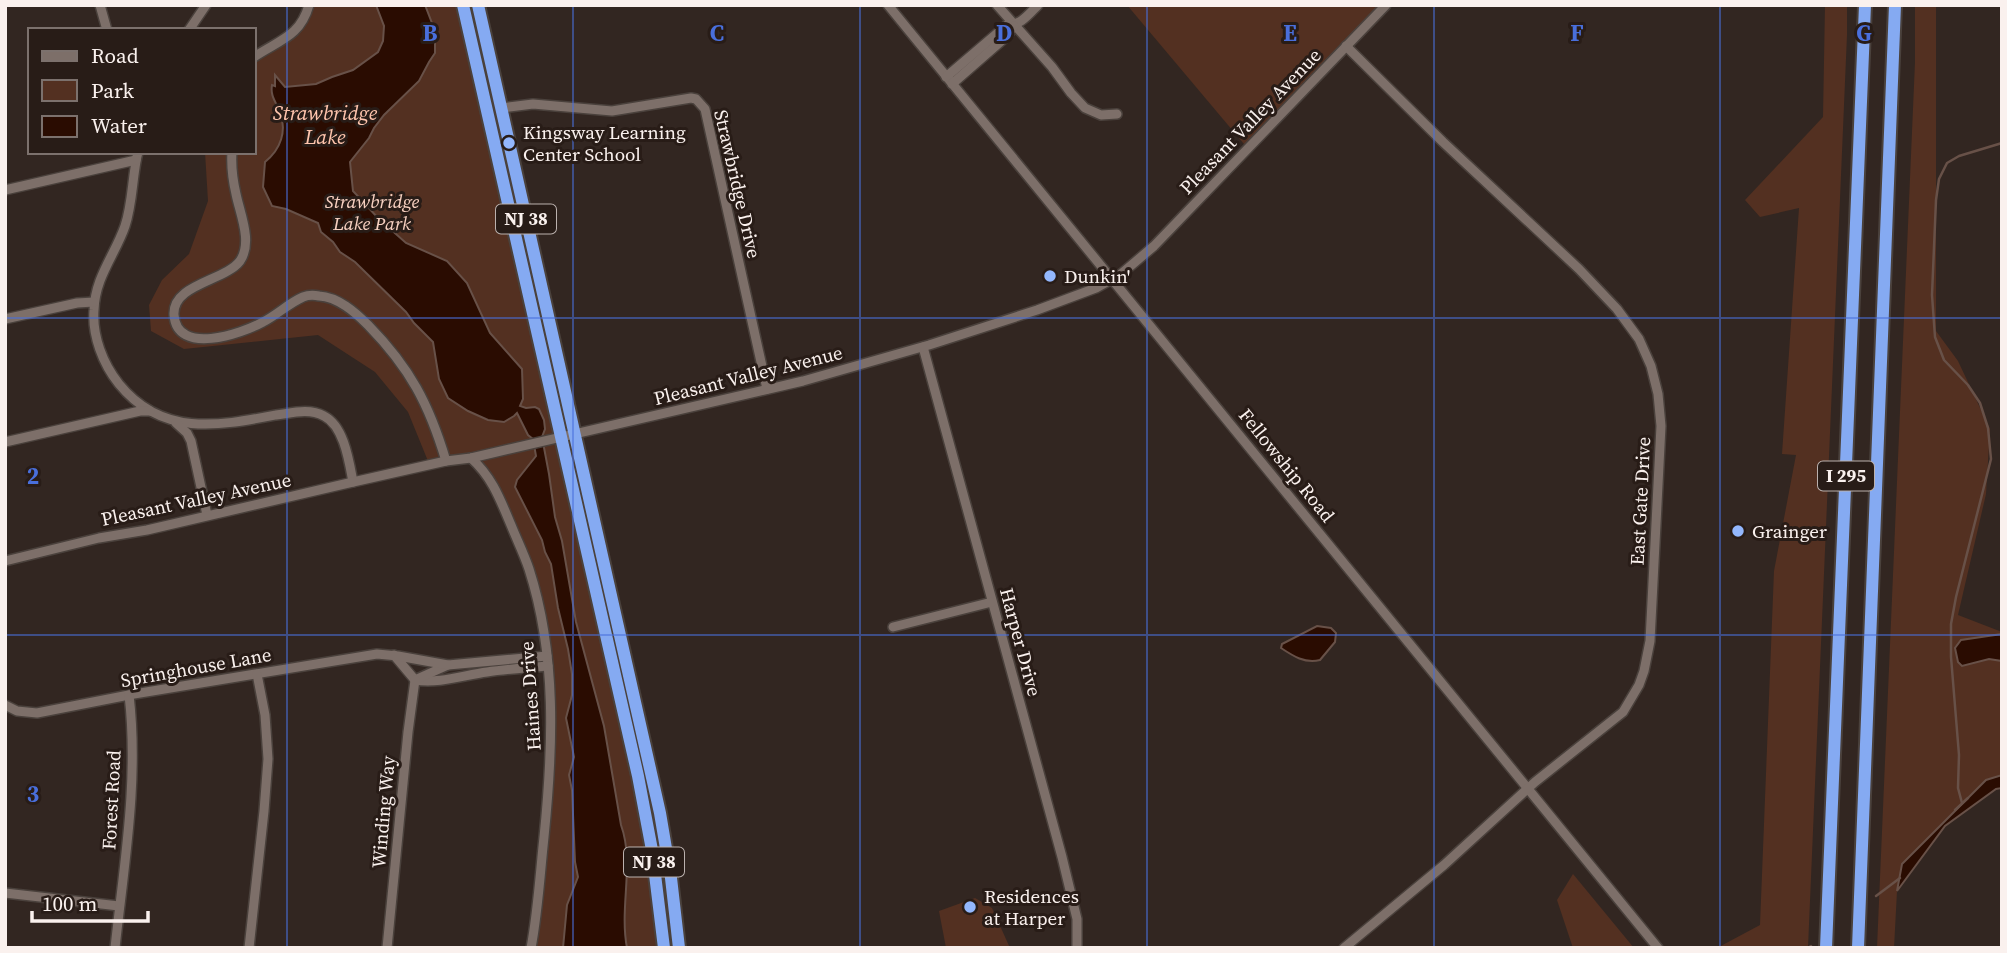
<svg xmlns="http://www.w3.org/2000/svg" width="2007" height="953" viewBox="0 0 2007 953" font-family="'Source Serif 4',serif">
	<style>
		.green { fill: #533021 }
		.water { fill: #2a0c01; stroke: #685148; stroke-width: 2 }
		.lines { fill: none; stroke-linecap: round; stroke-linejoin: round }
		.stream { stroke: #685148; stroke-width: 2.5 }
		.minor-casing { stroke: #4a413c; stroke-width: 12 }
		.highway-casing { stroke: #4a413c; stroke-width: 16 }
		.minor { stroke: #7d6f69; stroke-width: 9 }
		.highway { stroke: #85aaf2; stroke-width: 12 }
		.grid { fill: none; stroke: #496fdc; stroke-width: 2; stroke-opacity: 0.55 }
		.poi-dot { fill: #93b7fd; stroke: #281c17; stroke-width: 2.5 }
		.labels { text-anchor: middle; stroke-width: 6; stroke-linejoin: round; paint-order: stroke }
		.shield { fill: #281c17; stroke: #bbb1ae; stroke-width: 2 }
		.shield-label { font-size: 18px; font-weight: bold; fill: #faf1ee }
		.street-label { font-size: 19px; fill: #faf1ee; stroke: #281c17 }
		.poi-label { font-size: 19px; fill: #faf1ee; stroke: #281c17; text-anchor: start }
		.park-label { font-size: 19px; font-style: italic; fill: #f8d1c1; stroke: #281c17 }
		.water-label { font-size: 21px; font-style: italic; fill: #ffc5ad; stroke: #281c17 }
		.grid-label { font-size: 23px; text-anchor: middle; font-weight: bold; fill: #496fdc; stroke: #281c17; stroke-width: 6; stroke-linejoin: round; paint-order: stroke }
	</style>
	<rect width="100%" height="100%" fill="#322621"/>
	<g class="green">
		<path d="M309 5H463L638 776 664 948H532L551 720 534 586 488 475 471 458 430 466 408 412 375 372 318 335 184 349 151 331 149 305 162 280 189 254 208 201 205 152H254V53L292 35Z"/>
		<path d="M1127 5H1388L1249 150Z"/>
		<path d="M1825 5H1847V35L1808 948H1717L1760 925 1774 571 1796 455 1782 454 1799 208 1760 217 1745 200 1823 117Z"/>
		<path d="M1915 5H1936V331L1958 361 1990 429 1986 494 1958 615 2002 632V775L1986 780 1902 864 1897 891 1894 948H1877L1915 62Z"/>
		<path d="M1573 874 1634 948H1573L1557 900Z"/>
		<path d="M975 898 992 908 1010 948H946L939 911Z"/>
	</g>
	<g class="water">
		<path d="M376 5H425L435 31V53L429 62 419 81 384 115 374 128 369 138 350 162 353 191 378 218 406 243 447 261 467 283 490 333 522 369 523 399 520 406 526 408 535 407 539 409 544 420 545 429 542 437 549 474 555 517 562 541 576 622 604 726 621 825C635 864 619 906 627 948H563L567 905 578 877 575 862 572 790 569 775 574 757 566 718 572 695V674L568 649 558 608 551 564 545 552 542 540 515 487 517 480 536 456 533 439 528 435 517 413 514 416 504 422 488 420 468 411 448 398 439 379 433 342 414 323 406 312 355 262 340 252 333 242 321 232 318 223 286 209 272 206 263 187 265 162C281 149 287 131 280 112 276 102 270 96 272 85L275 86V75L285 87 316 84 332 77 353 70 378 52 383 41 384 26Z"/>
		<path d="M1317 626 1331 628 1336 633 1335 642 1320 660C1305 664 1293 656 1281 648L1282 644Z"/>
		<path d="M2002 634V661L1989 659 1962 666 1958 662 1955 648 1961 640Z"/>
		<path d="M2002 775V788L1996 789 1945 826 1897 891 1902 864 1986 780Z"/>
	</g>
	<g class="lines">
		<g class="stream">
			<path d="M1962 803 1958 788 1959 755 1951 657V624L1956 597 1991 459 1988 428 1980 403 1968 385 1944 360 1935 337 1932 295 1936 200 1939 179 1947 163 1959 156 2002 143"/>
			<path d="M1955 810 1968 798"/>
			<path d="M1876 896 1900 878"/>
			<path d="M1808 948 1811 946"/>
		</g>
		<g class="minor-casing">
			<g id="minor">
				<path d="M100 5 107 30"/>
				<path d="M888 5 1658 948"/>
				<path d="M997 5 1052 67 1071 93 1085 108 1101 115 1117 114"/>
				<path d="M189 30 206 5"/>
				<path d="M254 57C279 40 300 37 309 5"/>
				<path d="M946 77 1007 25C1020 26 1029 14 1038 5"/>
				<path d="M952 84 1007 36 1014 26"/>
				<path d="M501 108 533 104 612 111 691 98 696 99 705 109 767 389"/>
				<path d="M138 152C132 176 133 202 125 226 115 255 95 277 94 310 92 336 103 364 119 384 162 437 218 426 276 415 292 413 309 408 324 416 344 426 349 461 353 482"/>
				<path d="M232 152C231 166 233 181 236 194 240 214 253 242 240 261 225 281 172 284 174 315 177 356 241 334 263 322 277 315 289 303 303 297 308 295 314 295 319 296 338 297 355 312 368 325 410 368 429 404 446 461"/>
				<path d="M5 190 136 160"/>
				<path d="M5 319 77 303 94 302"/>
				<path d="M923 347 1062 857 1077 919V948"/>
				<path d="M176 423 187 433 191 441 207 515"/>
				<path d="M5 442 140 411H150"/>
				<path d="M471 458C492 477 500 499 511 525 517 540 524 554 529 569 557 656 553 748 544 837 540 874 538 911 531 948"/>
				<path d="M5 561 99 538 147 530 353 482 446 461 471 458 803 381 929 345 1037 310 1096 288 1121 274 1154 246 1386 5"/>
				<path d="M893 627 992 602"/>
				<path d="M394 655 415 680C439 684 464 675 487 672 507 669 528 668 548 666"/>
				<path d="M417 679 448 665"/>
				<path d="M5 705 17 711 37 713 134 694 377 654 398 656 448 665 547 656"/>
				<path d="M5 893 119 906"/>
				<path d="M115 948C124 864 139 780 129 695"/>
				<path d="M249 948 264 811 268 759 265 715 257 674"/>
				<path d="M387 948 408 732 415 680"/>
				<path d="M1344 948 1444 865 1535 782 1623 712 1639 685 1644 671 1650 641 1661 426 1658 394 1651 366 1639 339 1617 309 1579 269 1443 142 1346 46"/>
			</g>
		</g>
		<g class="highway-casing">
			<g id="highway">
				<path d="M463 5 638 776 652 850 664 948"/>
				<path d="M478 5 660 813 671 878 679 948"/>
				<path d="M1826 948 1865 5"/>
				<path d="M1858 948 1895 5"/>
			</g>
		</g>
		<use href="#minor" class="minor"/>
		<use href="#highway" class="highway"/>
	</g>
	<path class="grid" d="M287 5V948M573 5V948M860 5V948M1147 5V948M1434 5V948M1720 5V948M5 318H2002M5 635H2002"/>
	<g class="poi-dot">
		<circle cx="509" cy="143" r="7"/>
		<circle cx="1050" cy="276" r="7"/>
		<circle cx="1738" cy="531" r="7"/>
		<circle cx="970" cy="907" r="7"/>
	</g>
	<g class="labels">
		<g class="shield">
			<rect x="496" y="204.5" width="60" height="29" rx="5"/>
			<rect x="1818" y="461.5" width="56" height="29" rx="5"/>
			<rect x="624" y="847.5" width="60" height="29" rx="5"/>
		</g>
		<g class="shield-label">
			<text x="526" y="225">NJ 38</text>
			<text x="1846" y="482">I 295</text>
			<text x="654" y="868">NJ 38</text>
		</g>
		<g class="street-label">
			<text transform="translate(1250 121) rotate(-46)" y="7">Pleasant Valley Avenue</text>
			<text transform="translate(738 184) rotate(77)" y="7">Strawbridge Drive</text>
			<text transform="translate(748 375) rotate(-14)" y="7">Pleasant Valley Avenue</text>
			<text transform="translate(1287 465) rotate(51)" y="7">Fellowship Road</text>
			<text transform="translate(196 499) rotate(-12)" y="7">Pleasant Valley Avenue</text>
			<text transform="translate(1640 501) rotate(-87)" y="7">East Gate Drive</text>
			<text transform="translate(1021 642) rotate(75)" y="7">Harper Drive</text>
			<text transform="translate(196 667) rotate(-10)" y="7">Springhouse Lane</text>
			<text transform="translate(530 696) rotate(-94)" y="7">Haines Drive</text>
			<text transform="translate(111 800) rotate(-87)" y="7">Forest Road</text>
			<text transform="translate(383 812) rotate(-85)" y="7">Winding Way</text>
		</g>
		<g class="poi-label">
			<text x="523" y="139">Kingsway Learning<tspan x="523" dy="22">Center School</tspan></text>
			<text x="1064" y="283">Dunkin'</text>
			<text x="1752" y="538">Grainger</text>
			<text x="984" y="903">Residences<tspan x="984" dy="22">at Harper</tspan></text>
		</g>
		<g class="park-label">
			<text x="372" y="208">Strawbridge<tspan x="372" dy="22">Lake Park</tspan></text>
		</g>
		<g class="water-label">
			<text x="325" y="120">Strawbridge<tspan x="325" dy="24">Lake</tspan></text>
		</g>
	</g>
	<g class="grid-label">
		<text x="430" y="41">B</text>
		<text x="717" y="41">C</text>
		<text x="1004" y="41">D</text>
		<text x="1290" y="41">E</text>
		<text x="1577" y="41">F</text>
		<text x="1864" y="41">G</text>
		<text x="33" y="484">2</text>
		<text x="33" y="802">3</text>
	</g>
	<rect width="2007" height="953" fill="none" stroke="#faf1ee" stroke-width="14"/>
	<rect x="28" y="28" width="228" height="126" fill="#281c17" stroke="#7c716d" stroke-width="2"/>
	<rect x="42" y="51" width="35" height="10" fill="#7d6f69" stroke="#7c716d" stroke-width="2"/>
	<text x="91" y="63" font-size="21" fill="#faf1ee">Road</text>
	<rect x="42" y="80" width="35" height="21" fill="#533021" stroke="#7c716d" stroke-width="2"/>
	<text x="91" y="98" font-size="21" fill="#faf1ee">Park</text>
	<rect x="42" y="116" width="35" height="21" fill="#2a0c01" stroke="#7c716d" stroke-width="2"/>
	<text x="91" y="133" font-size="21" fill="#faf1ee">Water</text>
	<path d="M32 911v10h116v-10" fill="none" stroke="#faf1ee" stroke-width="3.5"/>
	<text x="42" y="911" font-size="21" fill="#faf1ee" stroke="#281c17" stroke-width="5" paint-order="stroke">100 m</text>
</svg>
